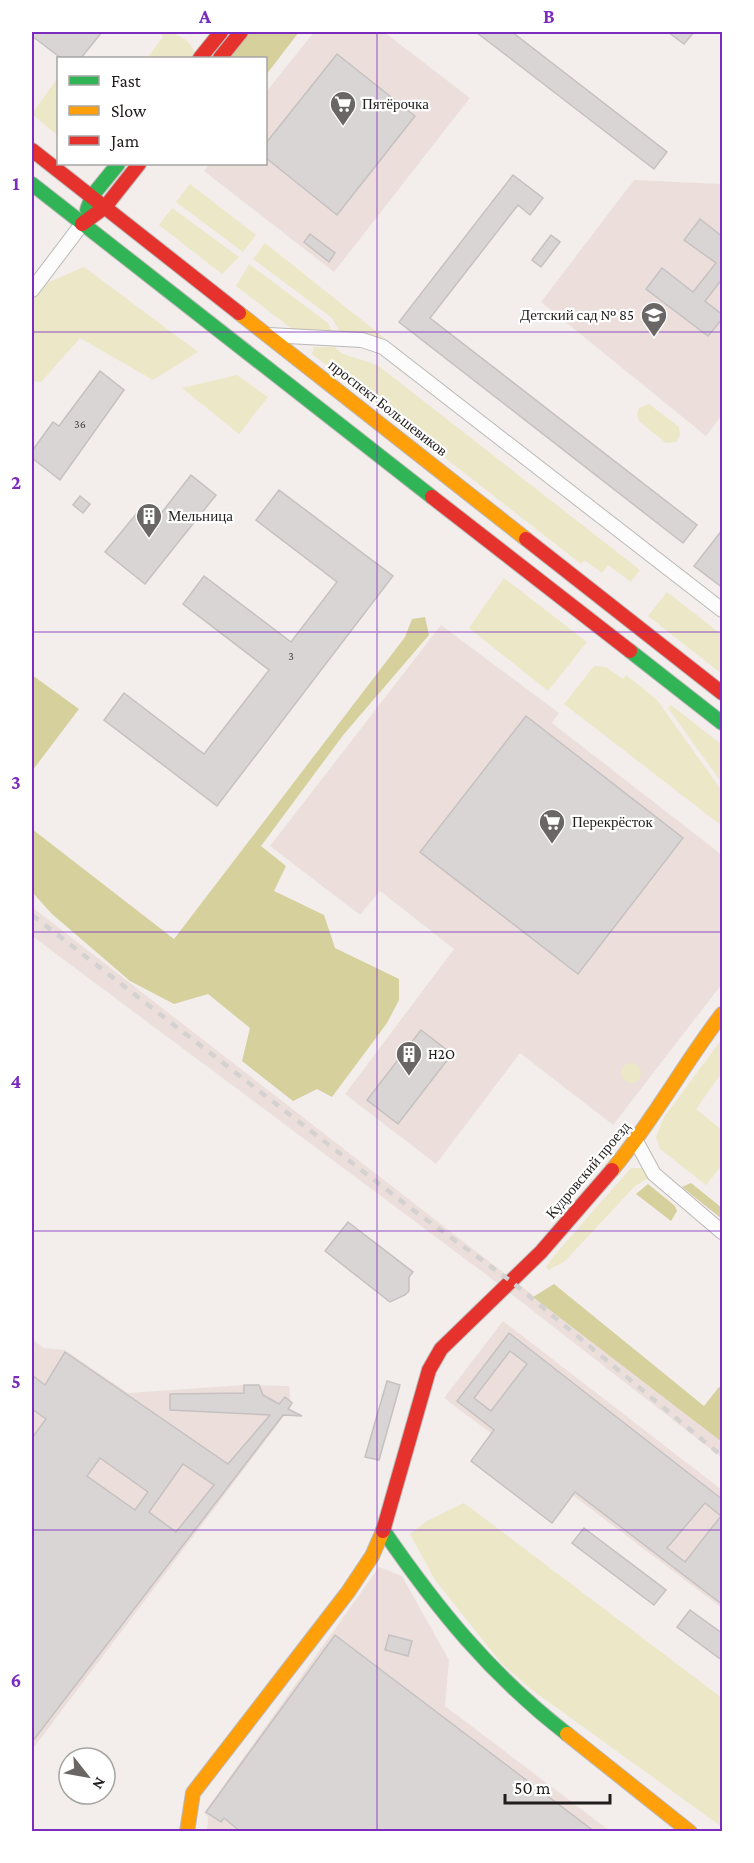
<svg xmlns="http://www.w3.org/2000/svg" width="754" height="1863" viewBox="0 0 754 1863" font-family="'Crimson Pro',serif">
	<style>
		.built { fill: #ecdfdb }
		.green { fill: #ebe7c7 }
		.forest { fill: #d5d09c }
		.building { fill: #d9d5d4; stroke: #c6c1c1; stroke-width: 1.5; fill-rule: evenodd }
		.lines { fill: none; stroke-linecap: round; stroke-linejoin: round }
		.street-casing { stroke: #bcb8b7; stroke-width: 16 }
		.fast-casing { stroke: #bcb8b7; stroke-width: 16 }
		.slow-casing { stroke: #bcb8b7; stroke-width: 16 }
		.jam-casing { stroke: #bcb8b7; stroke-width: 16 }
		.street { stroke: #fdfcfc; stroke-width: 14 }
		.fast { stroke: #30b455; stroke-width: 14 }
		.slow { stroke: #ff9f0a; stroke-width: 14 }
		.jam { stroke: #e5322d; stroke-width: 14 }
		.rail { stroke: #d4d2d1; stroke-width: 4.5; stroke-dasharray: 8 8; stroke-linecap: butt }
		.grid { fill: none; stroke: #7b2cbf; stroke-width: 1.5; stroke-opacity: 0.55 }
		.labels { text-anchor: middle; stroke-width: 4.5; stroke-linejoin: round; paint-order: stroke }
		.number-label { font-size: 12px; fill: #4f4b4a }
		.poi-label { font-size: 15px; fill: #211d1c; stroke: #fff; text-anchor: start }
		.street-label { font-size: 15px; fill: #211d1c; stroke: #fff }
		.neatline { fill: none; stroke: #7b2cbf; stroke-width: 2 }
		.grid-label { font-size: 20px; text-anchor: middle; font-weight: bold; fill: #7b2cbf }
	</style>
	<rect width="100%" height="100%" fill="#f3eeec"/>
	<g class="built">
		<path d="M314 32H384L470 98 334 272 204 171 209 164H266V92Z"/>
		<path d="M634 180 722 184V415L706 436 541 302Z"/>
		<path d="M441 625 559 713 552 723 722 855V984L613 1125 520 1053 436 1164 345 1094 454 949 380 891 360 915 270 846Z"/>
		<path d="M32 907 722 1442V1458L488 1276 32 936Z"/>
		<path d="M503 1321 722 1490V1608L444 1398Z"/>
		<path d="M32 1339 44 1348 65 1350 128 1393 244 1385 289 1386 291 1407 32 1750Z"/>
		<path d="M379 1567 402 1576 449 1660 445 1706 610 1831 207 1832 208 1817 204 1813Z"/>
	</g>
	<g class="green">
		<path d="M160 32C174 32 190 38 195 53L190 58H147L163 37Z"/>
		<path d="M58 77V136L32 114Z"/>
		<path d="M190 184 256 235 243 252 176 202Z"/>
		<path d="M172 208 239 257 222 274 159 225Z"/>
		<path d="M265 243 387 340 365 333 339 331 332 318 253 259Z"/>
		<path d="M249 264 328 323 332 331 292 329 236 286Z"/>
		<path d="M84 267 198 352 153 380 80 338 41 382 32 381V300L42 285Z"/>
		<path d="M314 347H335C342 358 367 359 380 367L640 570 631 582 608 565 602 573 584 560 581 564 312 354Z"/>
		<path d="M237 375 268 397 239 434 182 388Z"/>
		<path d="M649 404 679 427 680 435 676 442 666 443 639 421 637 414 639 408Z"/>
		<path d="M504 578 587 642 548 691 469 628Z"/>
		<path d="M667 592 722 635V674L648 616Z"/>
		<path d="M594 666 606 667 623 679 626 675 657 700 722 791V826L564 704Z"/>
		<path d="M671 705 722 745V783L668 708Z"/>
		<path d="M722 1039V1072L696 1109 722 1130V1165L706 1185 660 1149 656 1137 664 1117Z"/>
		<circle cx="631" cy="1073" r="10"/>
		<path d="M631 1168H644L650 1177 635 1186 564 1262 548 1270 546 1267 553 1257Z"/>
		<path d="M464 1503 722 1698V1827L532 1690 502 1664 435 1580 410 1534 427 1521Z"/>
	</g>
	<g class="forest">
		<path d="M250 32H299L266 75V58H229Z"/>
		<path d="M425 617 429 635 344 734 261 846 286 866 274 891 324 915 335 948 399 979V1000L387 1023 332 1097 317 1089 293 1101 242 1061 250 1028 208 994 174 1004 130 981 52 914 32 892V829L174 939 405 637 412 619Z"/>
		<path d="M32 675 79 709 32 771Z"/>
		<path d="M691 1183 722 1208V1219L682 1187Z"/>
		<path d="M648 1184 675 1206 677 1211 671 1221 636 1194Z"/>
		<path d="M554 1284 704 1406 719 1387 722 1389V1442L533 1297Z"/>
	</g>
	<g class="building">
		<path d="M32 32H102L81 58H61L32 36Z"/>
		<path d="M476 32H512L667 152 654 169Z"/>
		<path d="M668 32H694L684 44Z"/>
		<path d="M337 54 415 116 337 215 266 158V143Z"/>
		<path d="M513 175 543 198 530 215 518 205 430 318 697 525 683 543 399 322Z"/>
		<path d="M700 219 723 237V278L705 301 723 315V318L708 336 646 289 662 268 693 292 716 263 684 240Z"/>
		<path d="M310 234 335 253 329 262 304 242Z"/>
		<path d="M551 235 560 242 541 267 532 260Z"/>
		<path d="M100 371 124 390 60 480 32 458V451L53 422 59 426Z"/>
		<path d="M191 475 216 495 145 584 105 552 137 513 152 525Z"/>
		<path d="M279 490 393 576 217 806 104 720 124 693 204 754 269 670 183 604 204 576 291 642 337 582 256 520Z"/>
		<path d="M80 496 90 504 83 513 73 505Z"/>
		<path d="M723 529V588L694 566Z"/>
		<path d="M526 716 683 838 578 974 420 852Z"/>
		<path d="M421 1030 452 1054 398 1124 367 1100Z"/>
		<path d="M348 1222 413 1272 409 1277V1291L405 1295 390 1302 325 1251Z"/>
		<path d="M509 1333 723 1500V1605L575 1492 552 1523 471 1461 494 1430 457 1401ZM510 1351 527 1364 491 1411 474 1398ZM705 1503 721 1516 685 1562 667 1548Z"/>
		<path d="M65 1352 228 1464 270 1415 170 1410V1394L244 1393V1385H259L263 1395 279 1404 285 1397 292 1403 288 1409 302 1416 283 1415 32 1742V1438L46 1419 32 1409V1375L45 1385ZM100 1458 148 1492 135 1510 87 1476ZM183 1464 214 1485 176 1532 149 1512Z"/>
		<path d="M387 1381 400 1385 379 1460 365 1457Z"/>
		<path d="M584 1528 666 1590 654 1605 572 1543Z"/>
		<path d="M690 1610 723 1634V1661L677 1627Z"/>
		<path d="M335 1635 595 1832H241L224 1818 221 1822 206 1812Z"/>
		<path d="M389 1635 412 1641 408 1656 385 1650Z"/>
	</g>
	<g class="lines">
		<g class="street-casing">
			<g id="street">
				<path d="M32 290 82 224"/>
				<path d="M269 335 362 340 383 347 722 610"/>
				<path d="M636 1141 654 1174 722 1232"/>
			</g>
		</g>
		<g class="fast-casing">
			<g id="fast">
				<path d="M32 184 432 497"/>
				<path d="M87 210 92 196 118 164"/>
				<path d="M630 651 722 723"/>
				<path d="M383 1530C438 1610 490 1674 567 1734"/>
			</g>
		</g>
		<g class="slow-casing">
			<g id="slow">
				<path d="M239 313 526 539"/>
				<path d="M612 1170C653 1121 683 1065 722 1014"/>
				<path d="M567 1734 690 1832"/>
				<path d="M187 1832 193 1793 348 1592 372 1556 383 1531"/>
			</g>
		</g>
		<g class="jam-casing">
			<g id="jam">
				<path d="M200 58 221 32"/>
				<path d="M220 58 241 32"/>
				<path d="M32 150 239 313"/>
				<path d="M82 224 105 207 139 164"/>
				<path d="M432 497 630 651"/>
				<path d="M526 539 722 693"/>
				<path d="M383 1531 429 1370 441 1349 541 1252 612 1170"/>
			</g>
		</g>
		<use href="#street" class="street"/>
		<use href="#fast" class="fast"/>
		<use href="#slow" class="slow"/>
		<use href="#jam" class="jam"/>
		<path class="rail" d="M32 915 409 1207 512 1282 722 1456"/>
	</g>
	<path class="grid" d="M377 32V1832M32 332H722M32 632H722M32 932H722M32 1231H722M32 1530H722"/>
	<defs>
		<g id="supermarket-pin" transform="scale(1.35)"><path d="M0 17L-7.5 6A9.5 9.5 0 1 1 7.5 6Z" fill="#6a6665" stroke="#fff"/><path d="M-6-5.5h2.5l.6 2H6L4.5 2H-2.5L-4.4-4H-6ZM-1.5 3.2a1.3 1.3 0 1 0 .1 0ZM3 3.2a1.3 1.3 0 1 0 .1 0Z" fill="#fff"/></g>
		<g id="school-pin" transform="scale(1.35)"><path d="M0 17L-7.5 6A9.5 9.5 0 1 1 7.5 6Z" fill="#6a6665" stroke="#fff"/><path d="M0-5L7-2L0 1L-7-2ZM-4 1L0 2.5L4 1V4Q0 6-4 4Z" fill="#fff"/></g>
		<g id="building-pin" transform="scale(1.35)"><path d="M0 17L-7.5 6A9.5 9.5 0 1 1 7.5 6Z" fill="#6a6665" stroke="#fff"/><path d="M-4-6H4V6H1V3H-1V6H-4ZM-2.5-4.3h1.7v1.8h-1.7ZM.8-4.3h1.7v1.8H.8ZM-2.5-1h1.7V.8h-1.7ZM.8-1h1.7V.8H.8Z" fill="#fff"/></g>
	</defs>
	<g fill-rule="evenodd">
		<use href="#supermarket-pin" x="343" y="104"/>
		<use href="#school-pin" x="654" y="315"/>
		<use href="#building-pin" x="149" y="516"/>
		<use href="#supermarket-pin" x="552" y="822"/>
		<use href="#building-pin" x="409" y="1054"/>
	</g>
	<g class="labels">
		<g class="number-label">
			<text x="80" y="428">36</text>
			<text x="291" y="660">3</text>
		</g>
		<g class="poi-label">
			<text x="362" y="109">Пятёрочка</text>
			<text x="634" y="320" text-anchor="end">Детский сад № 85</text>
			<text x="168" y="521">Мельница</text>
			<text x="572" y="827">Перекрёсток</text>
			<text x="428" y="1059">H2O</text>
		</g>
		<g class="street-label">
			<text transform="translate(388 408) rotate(38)" y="5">проспект Большевиков</text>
			<text transform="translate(588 1170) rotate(-50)" y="5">Кудровский проезд</text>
		</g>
	</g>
	<rect width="754" height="1863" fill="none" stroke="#ffffff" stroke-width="66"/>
	<rect x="57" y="57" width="210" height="108" fill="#ffffff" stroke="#a6a5a4" stroke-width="1.5"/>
	<rect x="69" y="76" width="30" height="9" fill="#30b455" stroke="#a6a5a4" stroke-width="1.5"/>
	<text x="111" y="87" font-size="18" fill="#211d1c">Fast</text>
	<rect x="69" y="106" width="30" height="9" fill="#ff9f0a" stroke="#a6a5a4" stroke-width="1.5"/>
	<text x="111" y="117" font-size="18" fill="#211d1c">Slow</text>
	<rect x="69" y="136" width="30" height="9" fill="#e5322d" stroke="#a6a5a4" stroke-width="1.5"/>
	<text x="111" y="147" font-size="18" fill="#211d1c">Jam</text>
	<g transform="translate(87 1776) rotate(121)"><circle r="28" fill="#ffffff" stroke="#a6a5a4" stroke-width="1.5"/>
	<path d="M0-4.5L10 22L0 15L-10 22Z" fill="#6a6665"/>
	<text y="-9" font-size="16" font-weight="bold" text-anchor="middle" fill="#211d1c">N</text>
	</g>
	<path d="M505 1794v9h105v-9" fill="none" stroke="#211d1c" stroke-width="3"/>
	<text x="514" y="1794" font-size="18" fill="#211d1c" stroke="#ffffff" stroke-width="4.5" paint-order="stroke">50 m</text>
	<rect x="33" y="33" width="688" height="1797" class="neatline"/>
	<g class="grid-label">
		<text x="205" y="23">A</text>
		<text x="549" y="23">B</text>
		<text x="16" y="190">1</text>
		<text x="16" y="489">2</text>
		<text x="16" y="789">3</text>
		<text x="16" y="1088">4</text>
		<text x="16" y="1388">5</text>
		<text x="16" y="1687">6</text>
	</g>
</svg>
